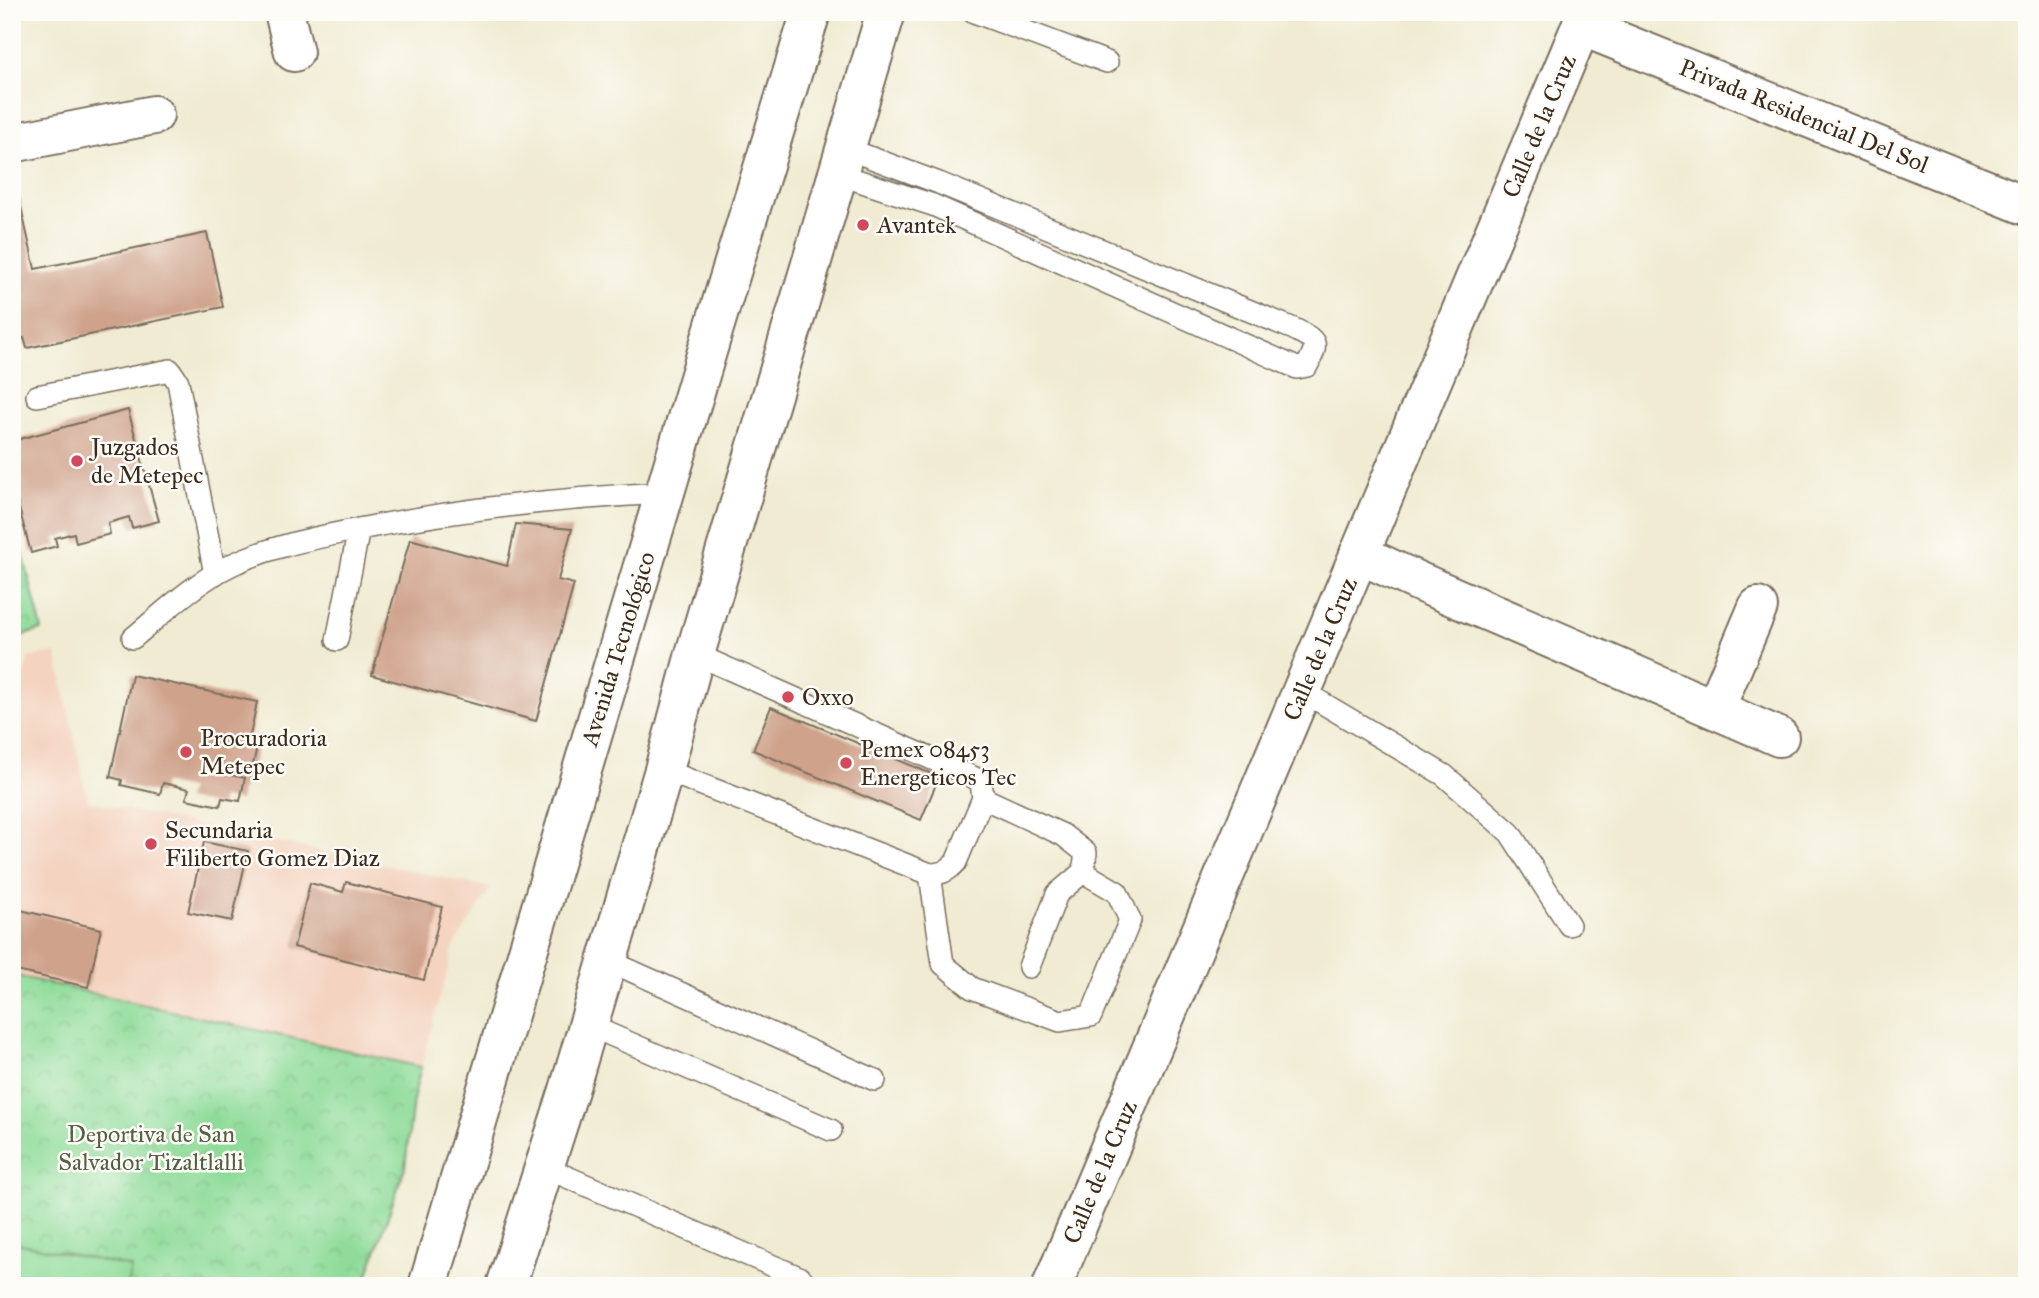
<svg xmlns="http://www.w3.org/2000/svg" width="2039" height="1298" viewBox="0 0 2039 1298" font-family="'IM FELL Great Primer',serif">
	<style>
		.built { fill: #f4d3c0 }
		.park { fill: url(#park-crowns); stroke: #65835c; stroke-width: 2 }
		.pitch { fill: #8fdc9a; stroke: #65835c; stroke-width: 2 }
		.building { fill: #cfa28b }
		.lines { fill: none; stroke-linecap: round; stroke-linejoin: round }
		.lane-casing { stroke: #7a6e5d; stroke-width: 24 }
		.street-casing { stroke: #7a6e5d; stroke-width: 42 }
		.primary-casing { stroke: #7a6e5d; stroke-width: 42 }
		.lane { stroke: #fff; stroke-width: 21 }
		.street { stroke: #fff; stroke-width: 38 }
		.primary { stroke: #fff; stroke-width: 38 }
		.poi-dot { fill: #d1495b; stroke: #fdfcf7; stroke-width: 2.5 }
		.labels { text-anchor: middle; stroke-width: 5; stroke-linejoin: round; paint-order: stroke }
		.street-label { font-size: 24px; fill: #3b2a1e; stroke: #fdfcf7 }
		.poi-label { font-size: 24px; fill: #3b2a1e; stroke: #fdfcf7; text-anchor: start }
		.park-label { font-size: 24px; fill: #545f43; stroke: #fdfcf7 }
	</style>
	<defs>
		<pattern id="park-crowns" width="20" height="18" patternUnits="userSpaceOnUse" patternTransform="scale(1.75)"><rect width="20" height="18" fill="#8fdc9a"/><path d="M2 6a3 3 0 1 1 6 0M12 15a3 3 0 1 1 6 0" fill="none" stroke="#7cbd84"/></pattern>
	</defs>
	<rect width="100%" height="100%" fill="#fdfcf7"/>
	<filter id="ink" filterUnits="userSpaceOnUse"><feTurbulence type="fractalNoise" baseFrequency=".0143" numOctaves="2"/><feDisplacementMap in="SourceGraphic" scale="14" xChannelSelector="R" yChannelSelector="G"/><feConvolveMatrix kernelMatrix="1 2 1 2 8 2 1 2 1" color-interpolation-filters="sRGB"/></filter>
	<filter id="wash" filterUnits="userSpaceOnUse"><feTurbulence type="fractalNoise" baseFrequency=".00686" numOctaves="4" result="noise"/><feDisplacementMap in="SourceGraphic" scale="28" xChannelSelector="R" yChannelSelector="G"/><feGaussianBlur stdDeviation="1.57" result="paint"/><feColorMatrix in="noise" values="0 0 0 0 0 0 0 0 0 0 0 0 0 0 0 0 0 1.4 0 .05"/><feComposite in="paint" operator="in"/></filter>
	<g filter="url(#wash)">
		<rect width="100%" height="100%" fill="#f0ebd2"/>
		<path class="built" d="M56 653 88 801 491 888 454 946 421 1067 12 975V736L28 658Z"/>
		<g class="park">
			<path d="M12 511 42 630 13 638 12 643Z"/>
			<path d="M12 975 421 1067 413 1100 405 1167 364 1286H12Z"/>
		</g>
		<path class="pitch" d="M12 1242 131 1267 127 1286H12Z"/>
		<g id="blocks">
			<g class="building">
				<path d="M18 194 35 269 207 233 223 307 27 348 24 338 12 341V196Z"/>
				<path d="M128 410 159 521 132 528 129 517 108 523 110 534 76 543 74 533 55 538 57 546 31 553 12 482V441Z"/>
				<path d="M516 524 572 529 558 580 574 584 536 721 372 675 410 539 507 566Z"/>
				<path d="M132 675 257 702 250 736 259 738 252 769 233 766 231 775 245 778 240 801 222 798 220 806 186 799 189 789 163 783 160 794 121 785 122 780 110 777Z"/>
				<path d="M771 707 939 777 921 820 753 750Z"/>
				<path d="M204 842 248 851 232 921 188 912Z"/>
				<path d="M346 882 442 907 424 980 294 947 310 883 343 892Z"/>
				<path d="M12 908 101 929 88 987 12 970Z"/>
			</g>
		</g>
	</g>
	<g filter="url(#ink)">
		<use href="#blocks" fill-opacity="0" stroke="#7a6e5d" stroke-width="2"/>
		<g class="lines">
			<g class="lane-casing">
				<g id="lane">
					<path d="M974 12 1107 62"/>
					<path d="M838 174 933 205 1297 368 1307 366C1319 342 1318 341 1294 329L939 183 845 148"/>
					<path d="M37 396 170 370 178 382 215 574"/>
					<path d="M133 638C164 612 194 583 231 565 271 546 315 538 359 529 460 509 562 498 665 493"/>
					<path d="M337 640 359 529"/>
					<path d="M1302 691 1444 775 1510 833 1569 925"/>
					<path d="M664 770 930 874C942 874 948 871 956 862L983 798 981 782 975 778 695 654"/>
					<path d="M983 798 1063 835 1086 853 1083 872"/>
					<path d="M930 874 943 964 972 988 1060 1021 1091 1016 1130 920 1117 892 1083 872 1057 894 1029 967"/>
					<path d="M607 960 875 1080"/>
					<path d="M588 1025 831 1130"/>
					<path d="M544 1167 801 1278"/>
				</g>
			</g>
			<g class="street-casing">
				<g id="street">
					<path d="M284 12 294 52"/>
					<path d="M1581 26 2027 206"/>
					<path d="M12 143 154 115"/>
					<path d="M1359 554 1415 580 1779 737"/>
					<path d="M1715 709 1758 607"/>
					<path d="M1052 1286 1587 12"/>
				</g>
			</g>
			<g class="primary-casing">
				<g id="primary">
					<path d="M428 1286 717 318 811 12"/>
					<path d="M506 1286 569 1090 664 770 695 654 886 12"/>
				</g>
			</g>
			<use href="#lane" class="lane"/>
			<use href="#street" class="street"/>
			<use href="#primary" class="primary"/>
		</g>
	</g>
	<g class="poi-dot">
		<circle cx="863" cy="225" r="7"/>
		<circle cx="77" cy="461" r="7"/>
		<circle cx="788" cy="697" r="7"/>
		<circle cx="186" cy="752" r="7"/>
		<circle cx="846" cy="763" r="7"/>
		<circle cx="151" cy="844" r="7"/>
	</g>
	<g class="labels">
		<g class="street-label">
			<text transform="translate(1804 116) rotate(22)" y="8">Privada Residencial Del Sol</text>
			<text transform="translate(1539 126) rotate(-67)" y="8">Calle de la Cruz</text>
			<text transform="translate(618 649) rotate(-73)" y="8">Avenida Tecnológico</text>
			<text transform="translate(1320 649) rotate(-67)" y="8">Calle de la Cruz</text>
			<text transform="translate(1100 1172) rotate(-67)" y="8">Calle de la Cruz</text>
		</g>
		<g class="poi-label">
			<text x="877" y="233">Avantek</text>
			<text x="91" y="455">Juzgados<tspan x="91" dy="28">de Metepec</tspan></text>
			<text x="802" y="705">Oxxo</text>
			<text x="200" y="746">Procuradoria<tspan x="200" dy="28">Metepec</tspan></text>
			<text x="860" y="757">Pemex 08453<tspan x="860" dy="28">Energeticos Tec</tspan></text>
			<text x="165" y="838">Secundaria<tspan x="165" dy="28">Filiberto Gomez Diaz</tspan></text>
		</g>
		<g class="park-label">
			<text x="151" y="1142">Deportiva de San<tspan x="151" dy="28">Salvador Tizaltlalli</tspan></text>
		</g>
	</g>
	<rect width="2039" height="1298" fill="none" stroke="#fdfcf7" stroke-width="42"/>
</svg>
